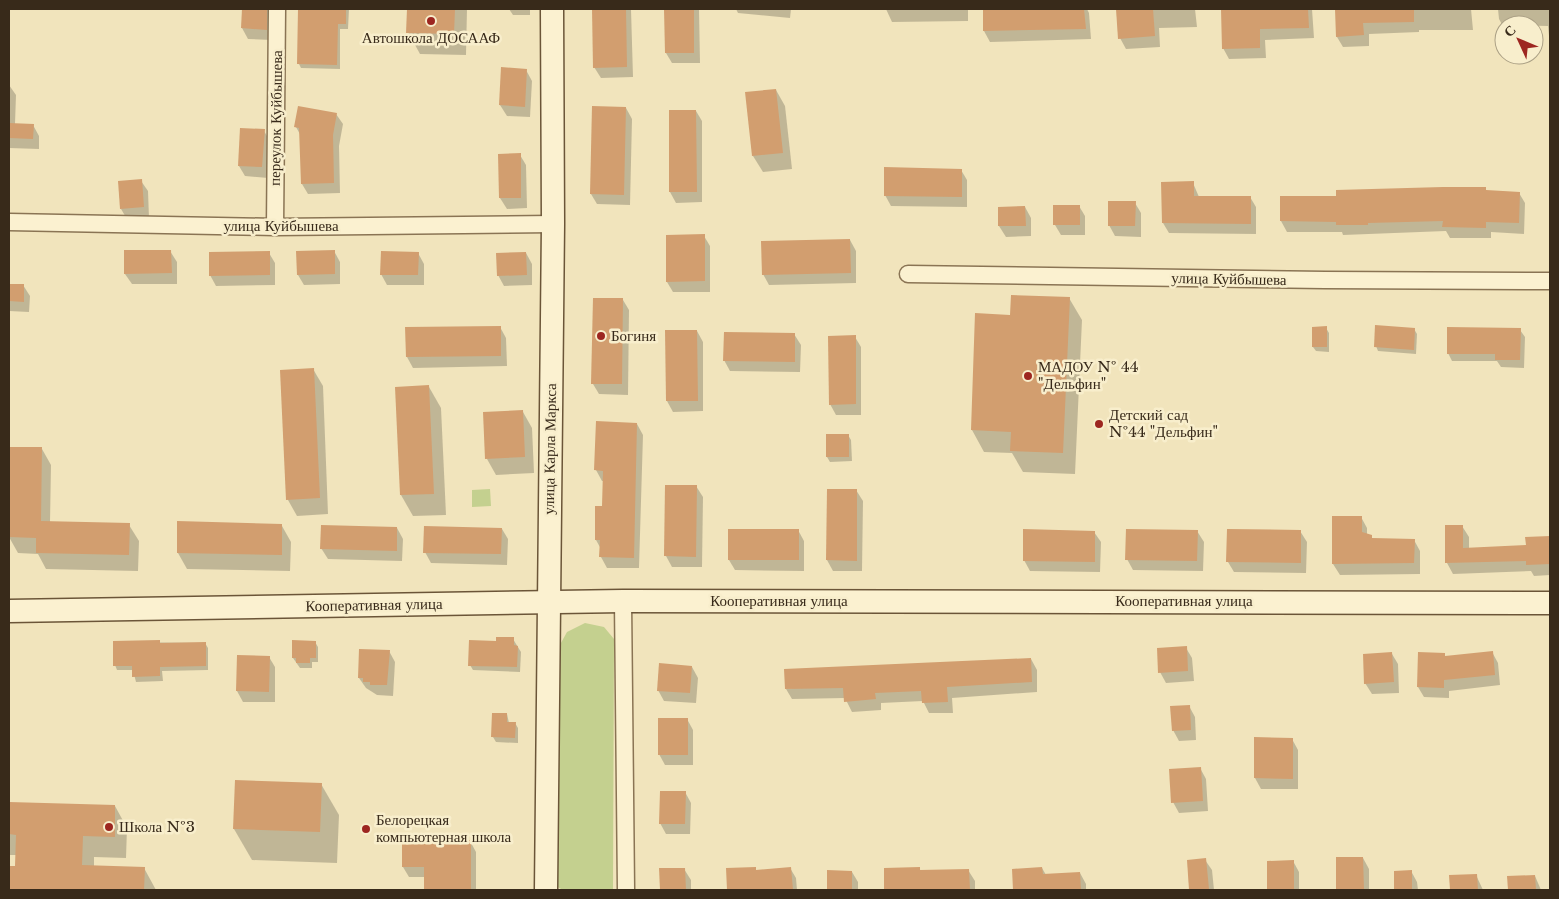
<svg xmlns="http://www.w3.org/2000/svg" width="1559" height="899" viewBox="0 0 1559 899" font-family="'Libre Baskerville',serif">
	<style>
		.green { fill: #c4d08f }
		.shadow { fill: #0003 }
		.building { fill: #d29e6f }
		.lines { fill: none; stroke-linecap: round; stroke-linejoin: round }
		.street-casing { stroke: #8a7454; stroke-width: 19 }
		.secondary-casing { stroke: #6b5538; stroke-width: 25 }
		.street { stroke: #fbf1d0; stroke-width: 16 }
		.secondary { stroke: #fbf1d0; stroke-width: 22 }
		.poi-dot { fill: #9d2620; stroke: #f8eecc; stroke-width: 2 }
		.labels { text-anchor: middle; stroke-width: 5; stroke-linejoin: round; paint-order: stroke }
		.poi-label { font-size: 15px; fill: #382a1a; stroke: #f8eecc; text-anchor: start }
		.street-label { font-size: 15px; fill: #382a1a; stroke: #f8eecc }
	</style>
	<rect width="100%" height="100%" fill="#f1e4bc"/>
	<g class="green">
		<path d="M490 489 491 506 472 507V490Z"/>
		<path d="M585 623 604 627 614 639 613 890H563L554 885 556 652 567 632Z"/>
	</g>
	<g class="shadow">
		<path d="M243 9H277L272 40 248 39 242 28Z"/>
		<path d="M299 9H349L348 29H340V69L301 68 299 64Z"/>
		<path d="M408 9H467L466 55 420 54 408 32Z"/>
		<path d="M509 9H530V15H513Z"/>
		<path d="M593 9H631L633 77 601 78 594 67Z"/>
		<path d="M665 9H699L700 63H672L666 53Z"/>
		<path d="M736 9H791L790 18 738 13Z"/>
		<path d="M886 9H968V21L892 22Z"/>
		<path d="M984 9H1087L1089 13 1091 39 990 42 984 31Z"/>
		<path d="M1118 9H1195L1197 27 1159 28 1160 47 1126 49 1120 38Z"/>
		<path d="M1222 9H1312L1314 38 1265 40 1266 58 1229 59 1223 48Z"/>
		<path d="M1336 9H1471L1473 30H1419V32L1369 34V46L1343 47 1337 37Z"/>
		<path d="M1498 9H1550V46L1548 26 1504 25V28L1499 19Z"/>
		<path d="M526 70 532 81 530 117 507 116 500 105Z"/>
		<path d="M9 85 16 95 15 124 33 125 39 136V149L9 148Z"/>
		<path d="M776 90 785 106 792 169 763 172 753 156Z"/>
		<path d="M626 108 632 119 630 205 597 204 591 194Z"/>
		<path d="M696 111 702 121V202L676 203 670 192Z"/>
		<path d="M336 114 343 124 339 146 340 193 308 194 302 184 301 136 296 127Z"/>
		<path d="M264 131 270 141 268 178 245 176 239 166Z"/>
		<path d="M520 155 526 165 527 208 507 209 500 198Z"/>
		<path d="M961 170 967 180V207L891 206 885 195Z"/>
		<path d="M141 181 148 191 149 218 127 219 121 209Z"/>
		<path d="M1193 183 1199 197H1250L1256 207V234L1169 233 1163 223Z"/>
		<path d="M1485 189 1487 191 1519 193 1525 203 1524 234 1491 232V238H1450L1446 231 1343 235 1342 232H1287L1281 221V197L1337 198Z"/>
		<path d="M1135 203 1141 213V237L1115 236 1109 225Z"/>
		<path d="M1079 206 1085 216V235H1061L1055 225Z"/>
		<path d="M1025 207 1031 218V236L1006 237 999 226Z"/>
		<path d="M704 236 710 246V292H673L667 282Z"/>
		<path d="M850 240 856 251V283L769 285 763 274Z"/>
		<path d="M170 251 177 262V284H132L125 274Z"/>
		<path d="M334 251 340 262V284L304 285 298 275Z"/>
		<path d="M269 253 275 263V285L216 286 210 275Z"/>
		<path d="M418 253 424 264V285H387L381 274Z"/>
		<path d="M526 253 532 264V285L504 286 498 275Z"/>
		<path d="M9 285H23L30 296 29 312 9 311Z"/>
		<path d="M1069 298 1082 320 1075 474 1023 472 1012 453 984 452 972 430 976 314 1012 316Z"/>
		<path d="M623 300 629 310 628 395 599 394 593 384Z"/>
		<path d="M500 327 506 338 507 366 413 368 407 357Z"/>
		<path d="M1326 328 1329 333V352L1316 351 1313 347Z"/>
		<path d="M1414 329 1417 334 1416 354 1378 351 1376 346Z"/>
		<path d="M1520 330 1525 337 1524 368 1501 367 1497 361H1452L1448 353Z"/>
		<path d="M697 331 703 342V411L673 412 667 401Z"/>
		<path d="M794 334 801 345 800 372 730 371 724 360Z"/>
		<path d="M855 337 861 347V415H836L830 404Z"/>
		<path d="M313 369 323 386 328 514 297 516 288 500Z"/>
		<path d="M429 387 441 408 446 515 413 516 401 495Z"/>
		<path d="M523 412 532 428 534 473 496 475 487 459Z"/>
		<path d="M637 424 643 435 639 568H607L601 557V549L596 540 604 508V481H602L596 470Z"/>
		<path d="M848 435 851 440 852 461 830 462 827 457Z"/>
		<path d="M11 448 42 449 51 465 50 523 129 525 139 541 138 571 46 569 38 554 18 553 9 537Z"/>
		<path d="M696 486 703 497 702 567H672L666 556Z"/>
		<path d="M828 490H856L863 501 862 571H833L827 560Z"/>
		<path d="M1361 517 1367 528V535L1373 539 1414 540 1420 551V574L1340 575 1333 564V518Z"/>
		<path d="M282 526 291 542 290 571 187 569 178 553Z"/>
		<path d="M1462 526 1469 537V549L1527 546V538L1550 537V575L1534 576 1531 571 1453 574 1447 563Z"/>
		<path d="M397 528 403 539 402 561 328 559 321 548Z"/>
		<path d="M502 529 508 539 507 565 431 563 425 552Z"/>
		<path d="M798 530 804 541V571L735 570 729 560Z"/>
		<path d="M1197 531 1204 542 1203 571 1133 570 1127 559Z"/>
		<path d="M1300 531 1307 542 1306 573 1234 572 1228 562Z"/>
		<path d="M1094 532 1101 542 1100 572 1030 571 1024 560Z"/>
		<path d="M513 639 521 652 520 672 473 670 470 665 497 642Z"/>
		<path d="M114 642 205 643 208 648V670L162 671 163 681 136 682 133 670H117L115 665Z"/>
		<path d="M315 642 318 647V662H312V668H300L293 658Z"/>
		<path d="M1186 648 1192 658 1194 681 1166 683 1160 672Z"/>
		<path d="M389 651 395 662 393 696 377 695 366 688 359 678Z"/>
		<path d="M1492 652 1498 663 1500 685 1449 691V698L1424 697 1418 687 1444 654 1445 657Z"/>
		<path d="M1392 654 1398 664 1399 693 1372 694 1365 683Z"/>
		<path d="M269 657 275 667V702H243L237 691Z"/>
		<path d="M1031 659 1037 670V692L952 698 953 713H929L923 701 881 703V710L852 712 845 698 792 699 786 689Z"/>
		<path d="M692 667 698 678 696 703 664 701 658 690Z"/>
		<path d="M1189 706 1195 717 1196 740 1179 741 1173 730Z"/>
		<path d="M493 714H507L509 723H515L518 728V743L496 742 493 737Z"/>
		<path d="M687 719 693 730V765H665L659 754Z"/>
		<path d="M1292 739 1298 750V789H1261L1255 778Z"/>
		<path d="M1200 768 1206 779 1208 811 1179 813 1173 802Z"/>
		<path d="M321 784 339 815 337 863 252 860 234 829Z"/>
		<path d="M685 792 691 803 690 834H666L660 823Z"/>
		<path d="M9 804 115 806 127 828 126 858 94 857V867L144 868 156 890H9V867H17V855H9Z"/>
		<path d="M470 841 476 852V890H425V877H409L403 867Z"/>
		<path d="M1337 858H1363L1369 869V890H1337Z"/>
		<path d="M1205 860 1212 870 1214 890H1191L1188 861Z"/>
		<path d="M1293 861 1299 872V890H1268V862Z"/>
		<path d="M790 868 796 878 797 890H728L727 870 757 872Z"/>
		<path d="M919 868 921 871 968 870 975 881V890H885V869Z"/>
		<path d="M1042 868 1046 875 1080 873 1086 884V890H1014L1013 870Z"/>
		<path d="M684 869 691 880V890H662L661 870Z"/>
		<path d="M1411 871 1417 882 1418 890H1395V872Z"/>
		<path d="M829 872H852L858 882V890H828Z"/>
		<path d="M1476 875 1483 890H1451L1450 876Z"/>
		<path d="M1535 876 1541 890H1509L1508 877Z"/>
	</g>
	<g class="building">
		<path d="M242 9H267V30L241 28Z"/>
		<path d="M298 9H346V24H338L337 65 297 64Z"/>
		<path d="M407 9H455L454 34 406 33Z"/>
		<path d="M592 9H626L627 67 593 68Z"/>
		<path d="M664 9H694V53H665Z"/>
		<path d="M983 9H1084L1086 29 983 31Z"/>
		<path d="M1116 9H1153L1155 36 1118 39Z"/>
		<path d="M1221 9H1308L1309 28 1260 29V48L1222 49Z"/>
		<path d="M1335 9H1414V22L1363 23 1364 35 1336 37Z"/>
		<path d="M501 67 527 69 525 107 499 105Z"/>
		<path d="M776 89 783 153 752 156 745 92Z"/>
		<path d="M298 106 337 113 333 135 334 183 301 184 299 128 294 127Z"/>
		<path d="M592 106 626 107 624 195 590 194Z"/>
		<path d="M669 110H696L697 192H669Z"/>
		<path d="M9 123 34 124 33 139 9 138Z"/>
		<path d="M240 128 265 129 262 167 238 166Z"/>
		<path d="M521 153V198H499L498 154Z"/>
		<path d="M884 167 962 169V197L884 196Z"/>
		<path d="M142 179 144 207 120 209 118 181Z"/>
		<path d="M1194 181V196H1251V224L1162 223 1161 182Z"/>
		<path d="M1443 187H1486V190L1520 192 1519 223 1486 222V228L1442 227 1443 221 1368 223V225H1336V222L1280 221V196H1336V190Z"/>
		<path d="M1108 201H1136L1135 226H1108Z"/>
		<rect x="1053" y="205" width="27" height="20"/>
		<path d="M1025 206 1026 226H998V207Z"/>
		<path d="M705 234V281L666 282V235Z"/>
		<path d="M850 239 851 273 762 275 761 241Z"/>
		<path d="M124 250H171L172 273 124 274Z"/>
		<path d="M335 250V274L297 275 296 251Z"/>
		<path d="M270 251V275L209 276V252Z"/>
		<path d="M381 251 419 252 418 275H380Z"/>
		<path d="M526 252 527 275 497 276 496 253Z"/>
		<path d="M9 284H24V302L9 301Z"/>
		<path d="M1011 295 1070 297 1063 453 1010 451 1011 432 971 430 975 313 1010 315Z"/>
		<path d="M593 298H623L622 384H591Z"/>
		<path d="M1375 325 1415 328 1414 350 1374 347Z"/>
		<path d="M501 326V356L406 357 405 327Z"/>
		<path d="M1327 326V347H1312V327Z"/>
		<path d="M1447 327 1521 328 1520 360H1495V354H1447Z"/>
		<path d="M665 330H697L698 401H666Z"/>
		<path d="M724 332 795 333V362L723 361Z"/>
		<path d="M856 335V404L829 405 828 336Z"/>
		<path d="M314 368 320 498 286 500 280 370Z"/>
		<path d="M429 385 434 494 400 495 395 387Z"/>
		<path d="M523 410 525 457 485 459 483 412Z"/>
		<path d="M596 421 637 423 634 558 599 557 600 540H595V506H602L603 471 594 470Z"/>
		<rect x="826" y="434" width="23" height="23"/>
		<path d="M10 447H42L41 521 130 523 129 555 36 553V538L9 537Z"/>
		<path d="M665 485H697L696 557 664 556Z"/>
		<path d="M827 489H857V561L826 560Z"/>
		<path d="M1332 516H1362V532L1372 535V538L1415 539 1414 563 1332 564Z"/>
		<path d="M177 521 282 524V555L177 553Z"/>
		<path d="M321 525 397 527V551L320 549Z"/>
		<path d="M1445 525H1463V548L1526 545 1525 537 1550 536V564L1526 565V561L1445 563Z"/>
		<path d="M424 526 502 528 501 554 423 553Z"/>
		<rect x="728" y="529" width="71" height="31"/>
		<path d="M1023 529 1095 531V562L1023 561Z"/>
		<path d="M1126 529 1198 530 1197 561 1125 560Z"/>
		<path d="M1227 529 1301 530V563L1226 562Z"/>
		<path d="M496 637H514V645L518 646 517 667 468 666 469 640 496 641Z"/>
		<path d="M160 640V643L206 642V666L160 667V676L132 677V666H113V641Z"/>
		<path d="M292 640 316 641V658H310V663H296V658H292Z"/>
		<path d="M1187 646 1188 671 1158 673 1157 648Z"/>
		<path d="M359 649 390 650 387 685H370V682H363V678H358Z"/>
		<path d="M1493 651 1495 675 1444 680V688L1417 687 1418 652 1445 653V656Z"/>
		<path d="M1392 652 1394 682 1364 684 1363 654Z"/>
		<path d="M237 655 270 656 269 692 236 691Z"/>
		<path d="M1031 658 1032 682 947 687 948 702 922 703 921 691 875 693 876 699 844 702 843 688 785 689 784 669Z"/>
		<path d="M659 663 692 666 690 693 657 691Z"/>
		<path d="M1190 705 1191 730 1172 731 1170 706Z"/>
		<path d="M492 713H507V722H516L515 738 491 737Z"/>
		<rect x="658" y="718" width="30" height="37"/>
		<path d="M1254 737 1293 738V779L1254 778Z"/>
		<path d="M1201 767 1203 801 1171 803 1169 769Z"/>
		<path d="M235 780 322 783 320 832 233 829Z"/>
		<path d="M660 791H686L685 824H659Z"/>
		<path d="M9 802 115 805V837L83 836 82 865 145 867 144 890H9V866H15L16 835 9 834Z"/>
		<path d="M402 840H471V890H424V867H402Z"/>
		<path d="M1336 857H1363L1364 890H1336Z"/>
		<path d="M1206 858 1209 889 1189 890 1187 860Z"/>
		<path d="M1294 860V890H1267V861Z"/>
		<path d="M756 867V870L791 867 793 890H727L726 868Z"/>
		<path d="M920 867V870L969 869 970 890H884V868Z"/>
		<path d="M1042 867 1043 874 1080 872 1081 890H1013L1012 869Z"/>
		<path d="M659 868H685L686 890H660Z"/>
		<path d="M827 870 852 871V890H827Z"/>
		<path d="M1412 870V890H1394V871Z"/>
		<path d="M1477 874 1478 890H1450L1449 875Z"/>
		<path d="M1535 875 1536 890H1508L1507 876Z"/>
	</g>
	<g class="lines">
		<g class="street-casing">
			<g id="street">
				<path d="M9 222 275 227 553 224"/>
				<path d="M275 227 277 9"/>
				<path d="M908 274 1325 280 1550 281"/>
				<path d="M623 601 626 890"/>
			</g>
		</g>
		<g class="secondary-casing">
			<g id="secondary">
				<path d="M9 611 623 601 1550 603"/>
				<path d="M546 890 553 224 552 9"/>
			</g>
		</g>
		<use href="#street" class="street"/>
		<use href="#secondary" class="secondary"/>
	</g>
	<g class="poi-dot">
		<circle cx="431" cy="21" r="5"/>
		<circle cx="601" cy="336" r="5"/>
		<circle cx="1028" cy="376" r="5"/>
		<circle cx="1099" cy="424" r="5"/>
		<circle cx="109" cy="827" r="5"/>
		<circle cx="366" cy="829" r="5"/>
	</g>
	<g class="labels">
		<g class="poi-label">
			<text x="431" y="43" text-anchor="middle">Автошкола ДОСААФ</text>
			<text x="611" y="341">Богиня</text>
			<text x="1038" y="372">МАДОУ № 44<tspan x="1038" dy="17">"Дельфин"</tspan></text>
			<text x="1109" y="420">Детский сад<tspan x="1109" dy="17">№44 "Дельфин"</tspan></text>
			<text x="376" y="825">Белорецкая<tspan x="376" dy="17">компьютерная школа</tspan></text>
			<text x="119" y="832">Школа №3</text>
		</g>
		<g class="street-label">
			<text transform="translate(276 118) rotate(-89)" y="5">переулок Куйбышева</text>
			<text x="281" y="231">улица Куйбышева</text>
			<text transform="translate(1229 279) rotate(1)" y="5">улица Куйбышева</text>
			<text transform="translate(550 449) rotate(-89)" y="5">улица Карла Маркса</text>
			<text x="779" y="606">Кооперативная улица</text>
			<text x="1184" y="606">Кооперативная улица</text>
			<text transform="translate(374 605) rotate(-1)" y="5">Кооперативная улица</text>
		</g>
	</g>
	<rect width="1559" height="899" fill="none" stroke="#382a1a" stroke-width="20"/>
	<g transform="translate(1519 40) rotate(314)"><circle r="24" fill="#f8eecc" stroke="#aba085"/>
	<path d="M0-4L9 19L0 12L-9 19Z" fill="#9d2620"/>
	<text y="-8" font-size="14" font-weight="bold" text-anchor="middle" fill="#382a1a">С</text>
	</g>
</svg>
